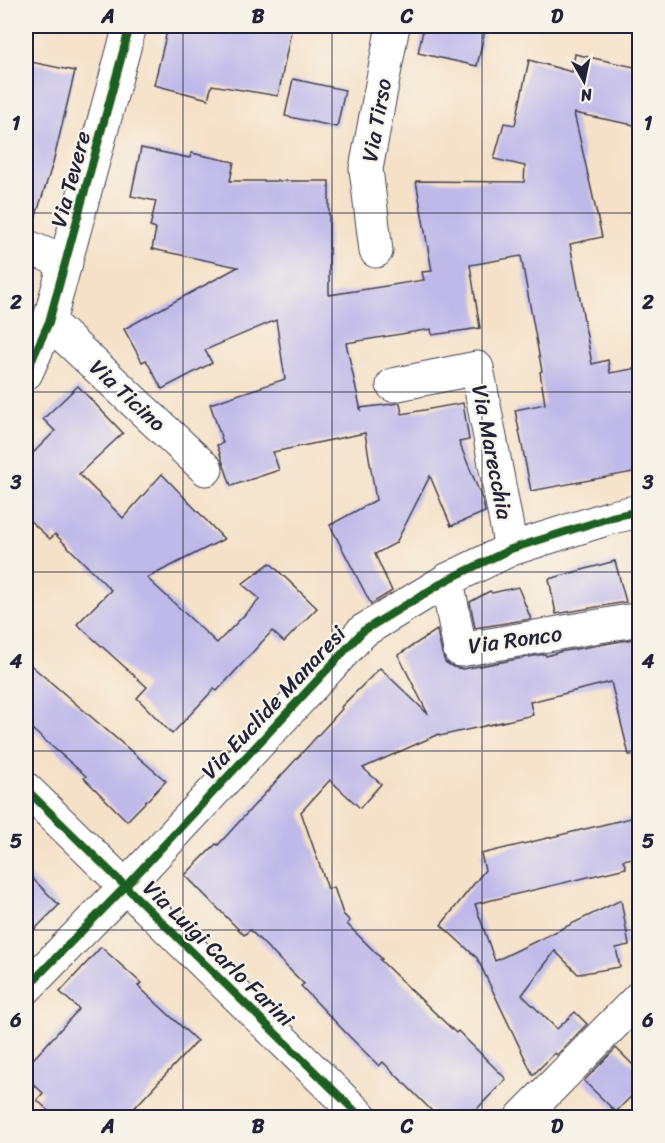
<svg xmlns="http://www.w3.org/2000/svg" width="665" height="1143" viewBox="0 0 665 1143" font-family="Sriracha,sans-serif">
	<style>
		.building { fill: #bfb9e9 }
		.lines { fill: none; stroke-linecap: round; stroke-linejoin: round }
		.minor-casing { stroke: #423f50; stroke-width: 35 }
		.minor { stroke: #fff; stroke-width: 33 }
		.cycleway-casing { stroke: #f7f3e8; stroke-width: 11 }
		.cycleway { stroke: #1b5e20; stroke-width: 8 }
		.grid { fill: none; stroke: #22223b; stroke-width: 1.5; stroke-opacity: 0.55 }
		.labels { text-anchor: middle; stroke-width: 4.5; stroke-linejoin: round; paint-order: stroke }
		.street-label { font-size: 22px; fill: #22223b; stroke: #f7f3e8 }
		.neatline { fill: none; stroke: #22223b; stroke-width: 2 }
		.grid-label { font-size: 20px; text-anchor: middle; font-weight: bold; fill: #22223b }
	</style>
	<rect width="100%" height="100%" fill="#f7f3e8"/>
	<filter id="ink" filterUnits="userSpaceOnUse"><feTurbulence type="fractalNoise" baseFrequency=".0167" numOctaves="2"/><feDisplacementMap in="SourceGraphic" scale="12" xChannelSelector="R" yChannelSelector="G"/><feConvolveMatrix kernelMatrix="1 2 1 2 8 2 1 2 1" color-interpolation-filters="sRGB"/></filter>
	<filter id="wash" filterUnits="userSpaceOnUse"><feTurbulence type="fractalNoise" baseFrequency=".008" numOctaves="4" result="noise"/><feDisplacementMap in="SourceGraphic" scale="24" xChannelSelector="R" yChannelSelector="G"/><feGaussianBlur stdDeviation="1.35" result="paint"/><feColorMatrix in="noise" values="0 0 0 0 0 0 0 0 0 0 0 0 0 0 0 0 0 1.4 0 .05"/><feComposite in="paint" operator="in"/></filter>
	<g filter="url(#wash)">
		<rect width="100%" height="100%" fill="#f5e1c8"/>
		<g id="blocks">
			<g class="building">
				<path d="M192 26H292L278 96 212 85 208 99 154 85 168 27 191 33Z"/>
				<path d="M424 26H486L477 66 418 53Z"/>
				<path d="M575 54 639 68V126L574 113 602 237 570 244 592 364 608 360 610 373 639 368V471L531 491 515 410 545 404 540 372 542 371 521 256 470 265 480 328 432 335 431 329 346 343 361 411 360 408 400 403 402 414 463 403 469 440 459 442 483 501 485 512 451 526 430 476 396 543 375 554 392 591 371 604 330 525 376 500 365 433 273 452 279 470 231 486 217 445 223 443 210 404 285 379 276 320 205 350 212 363 162 389 146 360 142 362 124 329 238 267 152 249 156 229 150 227 156 201 131 196 141 148 190 158 191 153 234 162 230 181H329V295L424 280 422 272 432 271 416 181 524 182 525 166 494 159 504 123 515 125 529 60 572 72Z"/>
				<path d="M26 61 75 71 53 163 32 228H26Z"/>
				<path d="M293 79 345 90 337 127 285 116Z"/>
				<path d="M78 386 123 433 79 474 123 518 162 474 224 539 147 578 217 643 260 599 242 584 270 563 317 608 284 642 272 631 217 691 214 689 172 734 137 698 147 687 77 624 111 590 55 534 50 539 26 517V460L55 431 43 419Z"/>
				<path d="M615 561 626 602 556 614 549 579Z"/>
				<path d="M518 587 531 619 475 628 470 602 490 591 492 593Z"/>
				<path d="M437 630 442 653 445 662 453 667 463 669 545 654 546 656 559 652 639 638V754L629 755 611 682 530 702 533 715 440 736 439 734 363 768 381 784 360 808 330 780 301 812 328 889 334 887 343 914 350 921 347 924 382 959 380 960 456 1033 458 1031 506 1079 468 1118H439L383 1062 379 1066 347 1034 301 986 304 984 250 930 244 935 185 875 216 844 218 845 342 709 341 707 380 668 428 714 398 655Z"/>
				<path d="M26 661 166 781 127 821 84 778 86 776 26 724Z"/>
				<path d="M639 816V857L623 860 626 868 475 904 495 961 621 900 629 945 616 948 620 967 578 974 555 951 522 995 557 1029 575 1012 587 1024 557 1055 555 1053 533 1075 477 958 441 925 485 870 481 854Z"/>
				<path d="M26 872 59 905 26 938Z"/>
				<path d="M101 947 141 983 138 986 197 1041 125 1118H56L37 1100 43 1093 26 1077V1067L79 1009 60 992Z"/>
				<path d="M616 1048 639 1071V1088L616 1112 584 1081Z"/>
			</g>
		</g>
	</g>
	<g filter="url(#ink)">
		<use href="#blocks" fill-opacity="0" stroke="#423f50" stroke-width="1.5"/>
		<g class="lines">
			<g class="minor-casing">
				<g id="minor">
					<path d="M26 246 66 263"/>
					<path d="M376 251 366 169 393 26"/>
					<path d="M49 322 206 469"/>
					<path d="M26 373 49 322 130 26"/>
					<path d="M393 385 477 368 511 549"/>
					<path d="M447 580 460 650 640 619"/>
					<path d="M26 789 362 1118"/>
					<path d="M26 988 125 887 363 631 447 580 511 549 612 517 640 511"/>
					<path d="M521 1118 640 997"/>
				</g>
			</g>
			<use href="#minor" class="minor"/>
			<g class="cycleway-casing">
				<g id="cycleway">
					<path d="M26 373 49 322 130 26"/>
					<path d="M26 789 362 1118"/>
					<path d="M26 988 125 887 363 631 447 580 511 549 612 517 640 511"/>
				</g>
			</g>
			<use href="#cycleway" class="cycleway"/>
		</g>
	</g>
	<path class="grid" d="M183 26V1118M332 26V1118M482 26V1118M26 213H640M26 392H640M26 572H640M26 751H640M26 930H640"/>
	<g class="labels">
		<g class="street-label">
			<text transform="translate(376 120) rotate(-80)" y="8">Via Tirso</text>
			<text transform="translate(70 179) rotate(-75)" y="8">Via Tevere</text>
			<text transform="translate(128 395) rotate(43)" y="8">Via Ticino</text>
			<text transform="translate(493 452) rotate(79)" y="8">Via Marecchia</text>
			<text transform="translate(515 639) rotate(-8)" y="8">Via Ronco</text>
			<text transform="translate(273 702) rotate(-47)" y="8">Via Euclide Manaresi</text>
			<text transform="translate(219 953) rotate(44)" y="8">Via Luigi Carlo Farini</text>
		</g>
	</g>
	<rect width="665" height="1143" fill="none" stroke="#f7f3e8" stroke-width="66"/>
	<g transform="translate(584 81) rotate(171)" stroke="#f7f3e8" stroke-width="4.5" paint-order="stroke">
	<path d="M0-4.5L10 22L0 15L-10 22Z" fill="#22223b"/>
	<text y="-9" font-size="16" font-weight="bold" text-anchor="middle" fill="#22223b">N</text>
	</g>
	<rect x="33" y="33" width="599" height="1077" class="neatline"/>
	<g class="grid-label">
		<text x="108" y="23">A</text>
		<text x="258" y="23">B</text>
		<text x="407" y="23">C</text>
		<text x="557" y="23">D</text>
		<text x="16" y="130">1</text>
		<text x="648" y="130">1</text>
		<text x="16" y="309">2</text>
		<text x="648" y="309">2</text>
		<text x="16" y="489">3</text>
		<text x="648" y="489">3</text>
		<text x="16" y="668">4</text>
		<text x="648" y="668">4</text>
		<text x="16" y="848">5</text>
		<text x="648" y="848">5</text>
		<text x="16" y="1027">6</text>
		<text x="648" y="1027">6</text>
		<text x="108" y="1133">A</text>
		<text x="258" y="1133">B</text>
		<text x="407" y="1133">C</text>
		<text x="557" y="1133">D</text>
	</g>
</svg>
